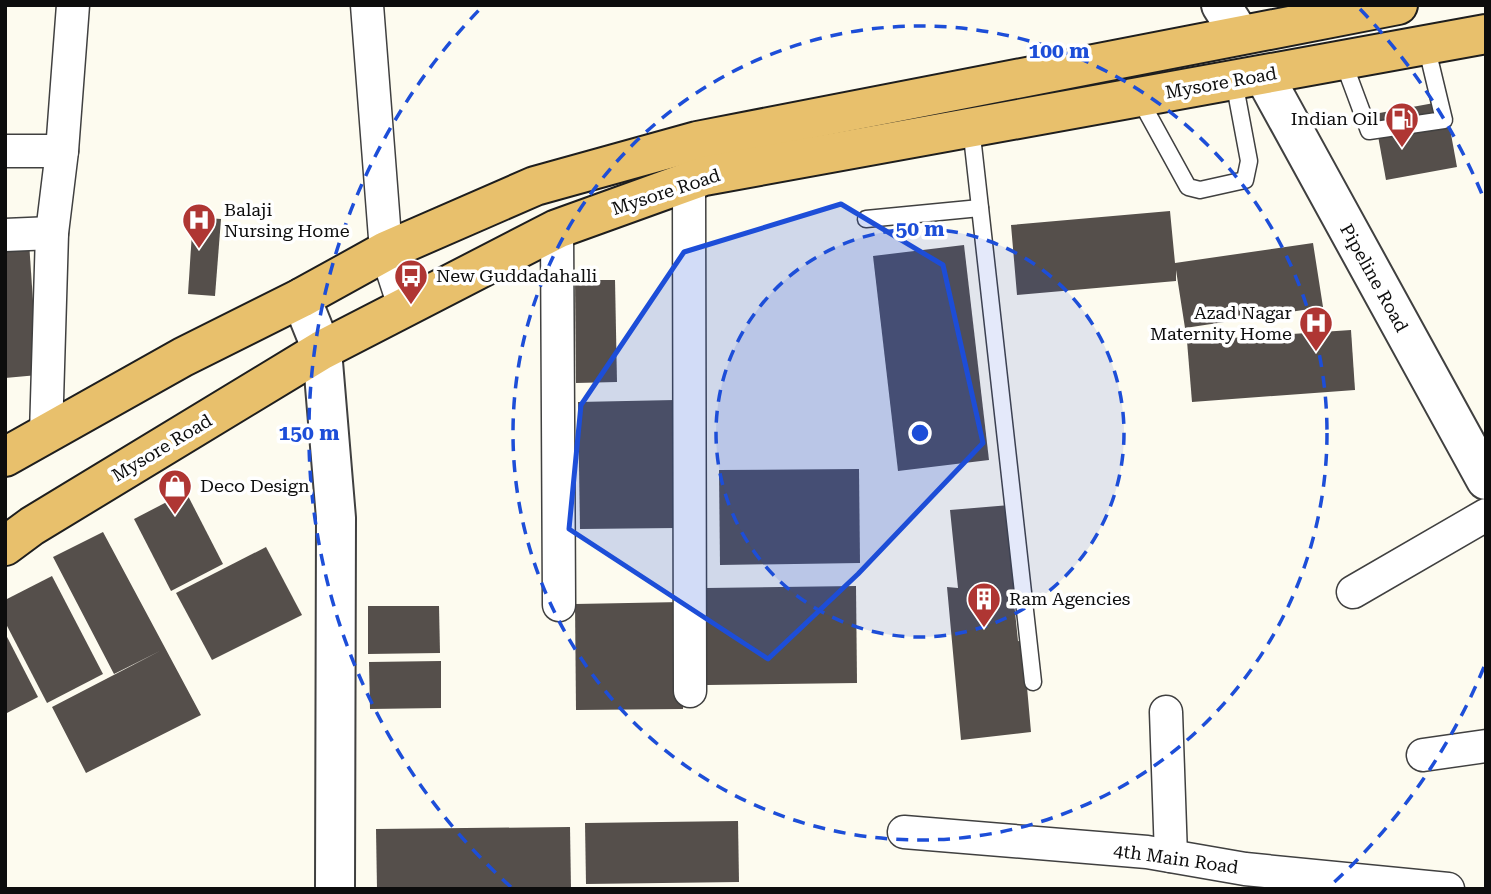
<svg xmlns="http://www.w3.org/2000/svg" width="1491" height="894" viewBox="0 0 1491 894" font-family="'Roboto Serif',serif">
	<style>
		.building { fill: #554f4b }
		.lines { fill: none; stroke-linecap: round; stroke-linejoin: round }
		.service-casing { stroke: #404040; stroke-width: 19 }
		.minor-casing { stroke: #404040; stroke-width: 35 }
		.tertiary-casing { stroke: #404040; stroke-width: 42 }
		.trunk-casing { stroke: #1e1e1e; stroke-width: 42 }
		.service { stroke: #fff; stroke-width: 16 }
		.minor { stroke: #fff; stroke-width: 32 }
		.tertiary { stroke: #fff; stroke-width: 38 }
		.trunk { stroke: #e8c06c; stroke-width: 38 }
		.marked { fill: #1d4ed8; fill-opacity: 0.2; stroke: #1d4ed8; stroke-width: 5; stroke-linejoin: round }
		.ring { fill: none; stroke: #1d4ed8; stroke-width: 3.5; stroke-dasharray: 12 9 }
		.labels { text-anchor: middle; stroke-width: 7; stroke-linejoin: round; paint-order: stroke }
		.street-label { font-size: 18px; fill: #0d0d0d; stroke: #fff }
		.poi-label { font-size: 18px; fill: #0d0d0d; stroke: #fff; text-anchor: start }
		.centre { fill: #1d4ed8; stroke: #fff; stroke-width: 3.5 }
		.ring-label { font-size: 21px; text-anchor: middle; font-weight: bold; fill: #1d4ed8; stroke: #fff; stroke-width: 7; stroke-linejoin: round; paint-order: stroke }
	</style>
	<rect width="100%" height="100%" fill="#fdfbef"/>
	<g class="building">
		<path d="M1445 101 1457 167 1386 180 1374 114Z"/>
		<path d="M1170 211 1175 263 1313 243 1323 307 1185 328 1176 270V281L1017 295 1011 225Z"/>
		<path d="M193 217 221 219 215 296 188 294Z"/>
		<path d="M29 242 38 375 5 378V243Z"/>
		<path d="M964 245 989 460 898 471 873 256Z"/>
		<path d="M575 280H615L617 382 576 383Z"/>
		<path d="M1351 330 1355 390 1192 402 1187 341Z"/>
		<path d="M675 400 676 528 580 529 578 402Z"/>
		<path d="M859 469 860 563 720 565 719 470Z"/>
		<path d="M186 492 223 564 171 591 134 519Z"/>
		<path d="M1010 505 1020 602H1014L1018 641 1023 642 1031 732 961 740 947 587 958 588 950 510Z"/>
		<path d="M103 532 201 715 86 773 52 707 160 651 114 674 53 557Z"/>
		<path d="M266 547 302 615 212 660 176 593Z"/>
		<path d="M52 576 103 674 47 703 5 622V600Z"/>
		<path d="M856 586 857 683 707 685 706 588Z"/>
		<path d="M682 602 683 709 576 710 575 604Z"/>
		<path d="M368 606H439L440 653 368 654Z"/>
		<path d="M5 633 38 697 5 714Z"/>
		<path d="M441 661V708L370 709 369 662Z"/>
		<path d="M738 821 739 882 586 884 585 823Z"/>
		<path d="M570 827 571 889H377L376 829Z"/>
	</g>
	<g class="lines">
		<g class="service-casing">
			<g id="service">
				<path d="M1343 61 1369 131 1444 120 1426 45"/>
				<path d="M1139 98 1188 187 1200 190 1245 180 1249 161 1234 81"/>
				<path d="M971 127 1033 682"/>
				<path d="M866 219 980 208"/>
			</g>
		</g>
		<g class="minor-casing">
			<g id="minor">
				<path d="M367 5 386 251 405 309"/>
				<path d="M5 151H62L52 233 46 434"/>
				<path d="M62 151 73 5"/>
				<path d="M689 181 690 691"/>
				<path d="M557 229 559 605"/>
				<path d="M5 235 52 233"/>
				<path d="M1353 592 1486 515"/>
				<path d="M1166 712 1171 856"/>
				<path d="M1423 755 1486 746"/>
				<path d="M904 832 1147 852 1245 869 1448 889"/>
			</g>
		</g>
		<g class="tertiary-casing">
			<g id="tertiary">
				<path d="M1221 5 1240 35"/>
				<path d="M1264 76 1486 480"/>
				<path d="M301 298 322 350 336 518 335 889"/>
			</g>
		</g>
		<g class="trunk-casing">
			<g id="trunk">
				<path d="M5 457 183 357 301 298 386 251 535 186 697 141 1398 5"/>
				<path d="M5 546 32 526 322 350 557 229 704 176 1486 34"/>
			</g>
		</g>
		<use href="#service" class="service"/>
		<use href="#minor" class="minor"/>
		<use href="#tertiary" class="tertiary"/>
		<use href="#trunk" class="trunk"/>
	</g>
	<path class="marked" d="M841 204 943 265 983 443 858 574 768 659 569 529 581 405 684 252Z"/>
	<circle cx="920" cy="433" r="204" fill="#1d4ed8" fill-opacity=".12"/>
	<g class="ring">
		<circle cx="920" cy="433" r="204"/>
		<circle cx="920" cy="433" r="407"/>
		<path d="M1484 667A611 611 0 0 1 1329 887M511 887A611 611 0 0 1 480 9M1360 9A611 611 0 0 1 1484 199"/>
	</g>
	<defs>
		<g id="fuel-pin" transform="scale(1.75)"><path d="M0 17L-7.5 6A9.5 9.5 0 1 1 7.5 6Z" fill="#af3633" stroke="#fff"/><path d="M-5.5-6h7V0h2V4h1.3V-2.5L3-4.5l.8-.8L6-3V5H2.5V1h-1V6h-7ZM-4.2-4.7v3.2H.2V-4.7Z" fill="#fff"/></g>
		<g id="hospital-pin" transform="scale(1.75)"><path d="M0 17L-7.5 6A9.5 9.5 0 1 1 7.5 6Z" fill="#af3633" stroke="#fff"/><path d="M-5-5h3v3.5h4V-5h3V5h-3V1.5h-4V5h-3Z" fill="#fff"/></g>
		<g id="bus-pin" transform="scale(1.75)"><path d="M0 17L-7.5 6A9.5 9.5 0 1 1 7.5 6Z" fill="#af3633" stroke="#fff"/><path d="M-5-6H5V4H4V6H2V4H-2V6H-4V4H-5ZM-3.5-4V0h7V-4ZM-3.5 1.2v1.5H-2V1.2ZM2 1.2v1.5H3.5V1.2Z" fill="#fff"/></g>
		<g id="shop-pin" transform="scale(1.75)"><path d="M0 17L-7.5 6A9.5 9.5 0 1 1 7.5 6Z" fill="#af3633" stroke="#fff"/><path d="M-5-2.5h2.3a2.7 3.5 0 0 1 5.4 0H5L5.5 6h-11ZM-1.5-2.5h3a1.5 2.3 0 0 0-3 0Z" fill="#fff"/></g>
		<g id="building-pin" transform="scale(1.75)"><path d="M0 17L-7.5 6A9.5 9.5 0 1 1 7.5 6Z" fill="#af3633" stroke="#fff"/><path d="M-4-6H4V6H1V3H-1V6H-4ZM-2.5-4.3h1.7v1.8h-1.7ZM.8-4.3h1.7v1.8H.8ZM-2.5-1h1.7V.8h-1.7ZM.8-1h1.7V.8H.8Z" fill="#fff"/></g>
	</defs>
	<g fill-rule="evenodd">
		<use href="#fuel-pin" x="1402" y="119"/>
		<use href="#hospital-pin" x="199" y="220"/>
		<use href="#bus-pin" x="411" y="276"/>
		<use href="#hospital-pin" x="1316" y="323"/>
		<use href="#shop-pin" x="175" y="486"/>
		<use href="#building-pin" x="984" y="599"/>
	</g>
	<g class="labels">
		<g class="street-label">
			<text transform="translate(1221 83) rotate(-10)" y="6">Mysore Road</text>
			<text transform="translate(666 192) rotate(-18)" y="6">Mysore Road</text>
			<text transform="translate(1374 278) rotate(61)" y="6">Pipeline Road</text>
			<text transform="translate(162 448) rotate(-31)" y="6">Mysore Road</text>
			<text transform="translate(1176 859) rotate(8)" y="6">4th Main Road</text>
		</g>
		<g class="poi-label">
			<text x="1378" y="125" text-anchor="end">Indian Oil</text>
			<text x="224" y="216">Balaji<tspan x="224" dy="21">Nursing Home</tspan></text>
			<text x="436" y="282">New Guddadahalli</text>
			<text x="1292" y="319" text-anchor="end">Azad Nagar<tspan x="1292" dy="21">Maternity Home</tspan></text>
			<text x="200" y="492">Deco Design</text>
			<text x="1009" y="605">Ram Agencies</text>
		</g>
	</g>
	<circle cx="920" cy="433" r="10" class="centre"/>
	<g class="ring-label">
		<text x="1059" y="58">100 m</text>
		<text x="920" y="236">50 m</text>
		<text x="309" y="440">150 m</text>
	</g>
	<rect width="1491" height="894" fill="none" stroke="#0d0d0d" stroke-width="14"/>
</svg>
